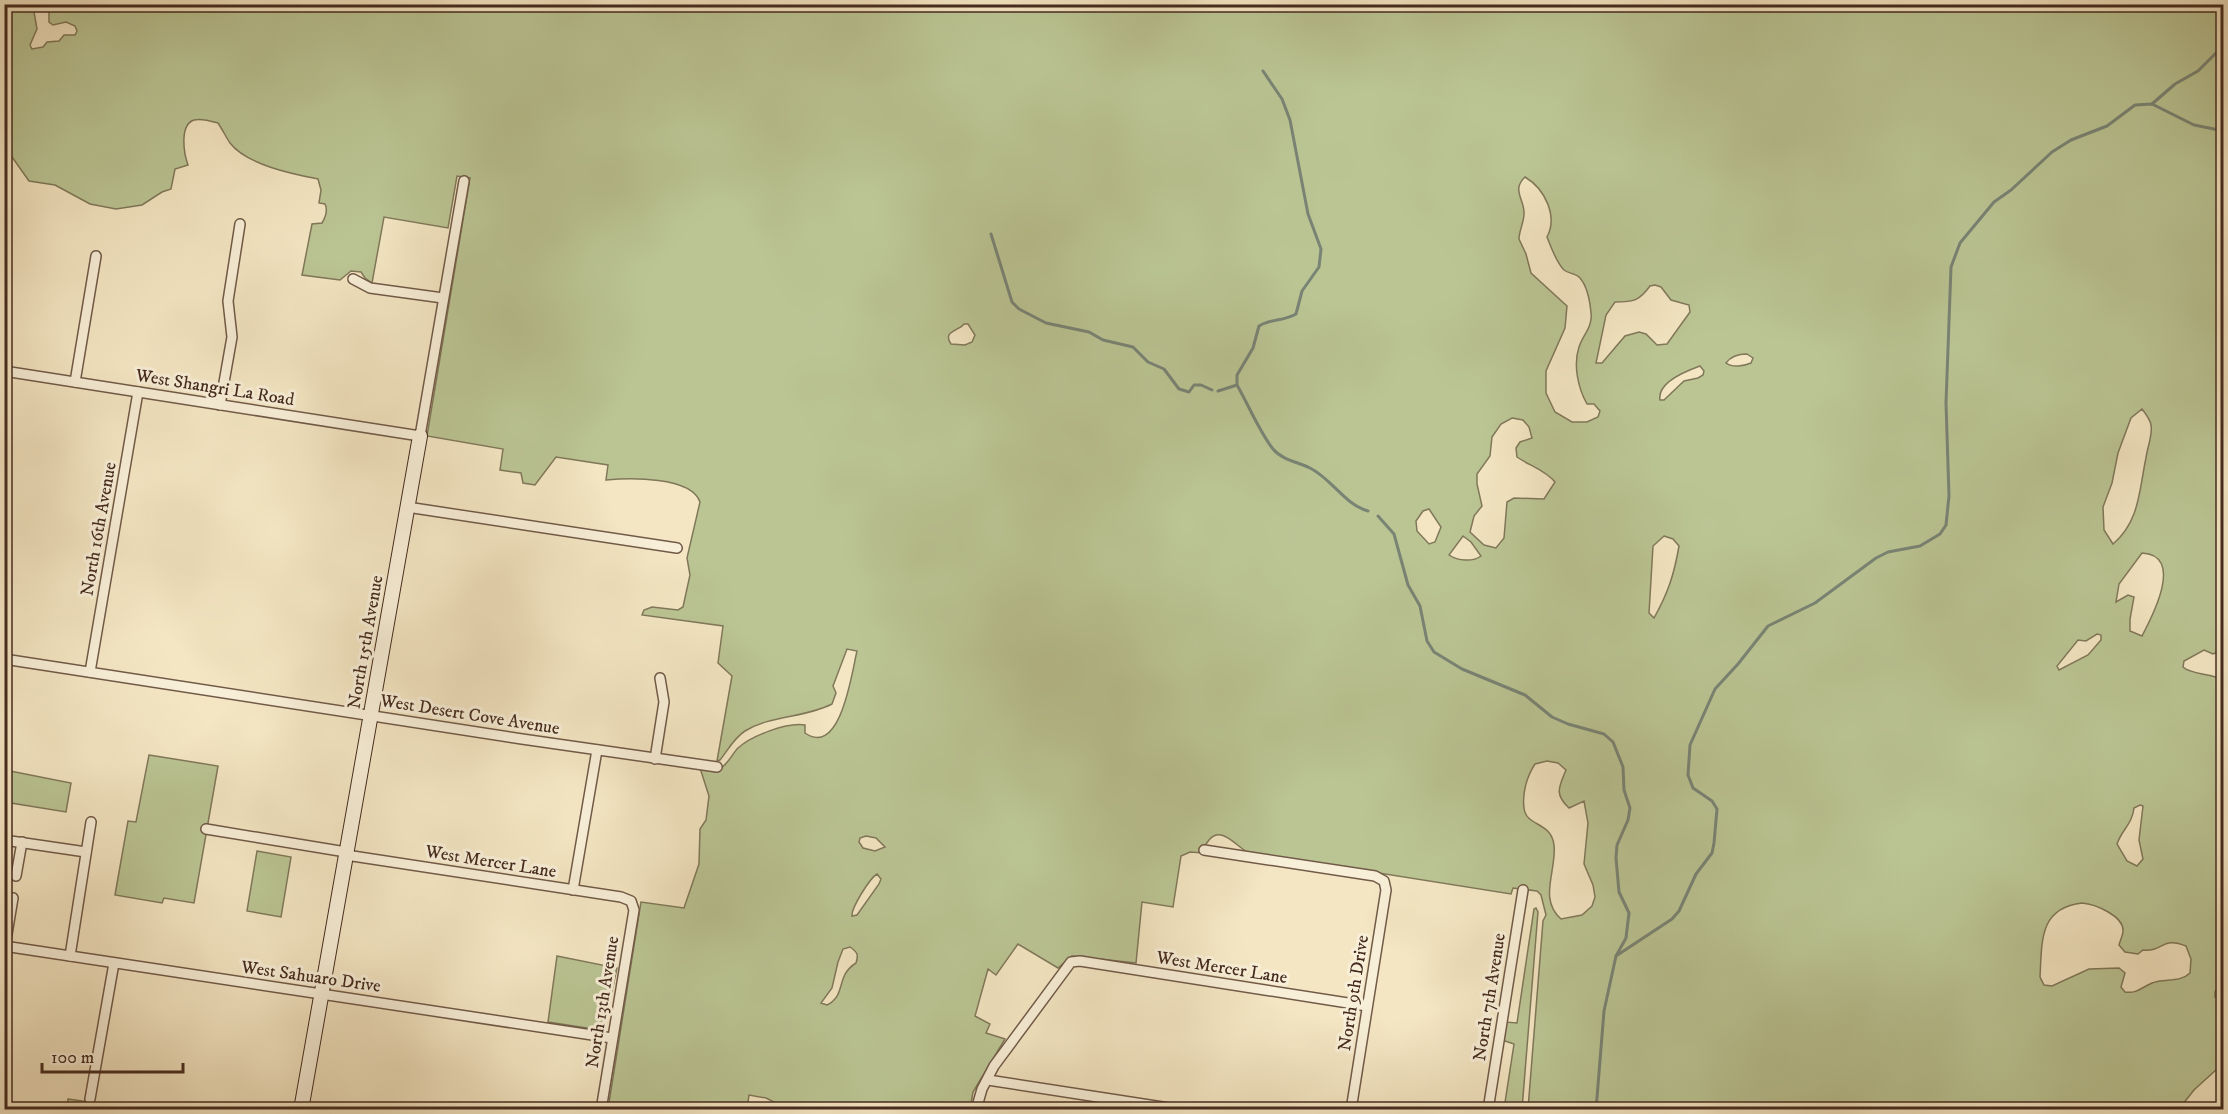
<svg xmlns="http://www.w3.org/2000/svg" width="2228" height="1114" viewBox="0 0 2228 1114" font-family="'IM FELL DW Pica',serif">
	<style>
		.green { fill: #bbc594; stroke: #80785a; stroke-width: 1.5; fill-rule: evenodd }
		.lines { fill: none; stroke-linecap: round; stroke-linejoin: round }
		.stream { stroke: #798475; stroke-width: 3 }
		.street-casing { stroke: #715a48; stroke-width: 12 }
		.secondary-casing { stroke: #452b1f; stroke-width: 16 }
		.street { stroke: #f8efd8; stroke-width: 9 }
		.secondary { stroke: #f8efd8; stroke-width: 14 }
		.labels { text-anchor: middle; stroke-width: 6; stroke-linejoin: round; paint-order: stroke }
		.street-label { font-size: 18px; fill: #452b1f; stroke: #f8efd8 }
	</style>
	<rect width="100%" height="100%" fill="#f4e6c3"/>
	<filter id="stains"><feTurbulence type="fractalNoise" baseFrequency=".00333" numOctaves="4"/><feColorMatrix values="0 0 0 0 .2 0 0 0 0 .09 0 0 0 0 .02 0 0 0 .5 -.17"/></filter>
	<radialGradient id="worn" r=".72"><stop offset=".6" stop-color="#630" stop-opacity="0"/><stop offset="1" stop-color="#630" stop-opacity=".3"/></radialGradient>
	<g class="green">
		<path d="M4 5H2223V652L2220 651 2213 654 2204 650 2184 661 2183 667C2191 675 2212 673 2223 680L2224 976 2215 992V997H2223V1057L2218 1068 2194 1090 2179 1109H1528L1543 921 1546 915 1541 895 1537 891 1513 888 1511 894 1247 852C1234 844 1221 826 1209 840 1205 845 1204 847 1203 853L1190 852 1181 856 1173 907 1142 902 1136 963 1072 956 1058 968 1018 944 996 975 988 969 975 1016 990 1024 986 1033 1005 1039 973 1092 970 1109H782L780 1105 766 1098 749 1095 747 1109H608L641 902 684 908 699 864 700 829 706 820 709 796 700 768C706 769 714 771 719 769 727 766 732 754 738 748 751 736 787 722 805 725V733C841 758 852 671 857 651L847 649 833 686 836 693 832 704C805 718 771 715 745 731 734 738 728 750 720 760L717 761 732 676 718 663 723 626 642 615 644 610 652 607 678 610 683 607 690 575 687 558 700 502C691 476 629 478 606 480L608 465 556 457 535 485 523 483 521 473 500 470 503 449 427 436 470 178 457 176 448 228 384 217 372 283 365 278 361 272 351 271 340 280 302 275 312 224 322 223C325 218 328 210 325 204L319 203 321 190 318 179C293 174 247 165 230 143 226 137 222 129 218 123 211 121 201 118 194 120 179 125 184 154 188 165L175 169 171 189 162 192 142 205 116 209 90 204 55 185 29 181 5 147ZM42 6 49 10V22L53 25 66 22 75 26 77 31 75 35H64L59 41 47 42 43 47 32 49 30 45 37 29 34 12 36 7ZM1525 177C1545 189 1558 216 1547 237 1551 247 1556 262 1564 270 1569 274 1576 273 1580 278 1587 286 1590 302 1591 313 1593 326 1583 335 1579 347 1573 365 1578 388 1587 404H1594L1600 411 1598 417 1587 422H1572L1555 412 1546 393V371L1565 328 1567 306 1531 273 1526 254 1519 239C1519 231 1524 222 1524 214 1525 200 1511 190 1525 177ZM1655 285 1661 287 1671 300 1689 305 1690 312 1667 344 1657 345 1646 334 1639 332 1625 336 1602 363H1596L1606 315 1615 302C1634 302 1639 301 1650 286ZM964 324H968L975 335 972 342 965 345 951 344C942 331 959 331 964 324ZM1747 354 1753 358 1751 363C1744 366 1733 368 1726 363 1731 356 1739 354 1747 354ZM1700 366 1704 371 1703 375 1698 378 1684 381 1664 400H1660C1657 383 1686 371 1700 366ZM2142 409C2146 414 2150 419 2151 425 2153 435 2147 448 2146 458 2139 490 2140 521 2113 544L2104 530 2103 507 2112 483 2118 453 2131 418ZM1512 418 1523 420 1529 427 1532 438 1520 442 1516 448 1517 457C1530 466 1545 470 1555 482L1544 499 1514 498 1507 502 1504 538 1496 548 1484 545 1470 532 1474 516 1482 506 1477 484V474L1490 456 1492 437 1501 424ZM1429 509 1441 527 1435 542 1429 544 1417 531 1416 521 1423 511ZM1463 536 1471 542 1481 556C1473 562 1458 561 1449 555ZM1664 536 1673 539 1679 546C1674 575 1668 593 1654 618L1649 613 1653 546ZM2142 553C2185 555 2152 617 2142 636L2130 631V619L2134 597 2128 595 2116 602 2119 584ZM2097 634 2101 635V640L2088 655 2059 670 2057 666 2078 640 2086 641ZM1547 761 1558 763 1566 770C1559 787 1554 794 1569 808L1584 801 1588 823 1584 864 1593 885 1595 897 1592 906 1582 915 1561 919C1538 899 1557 870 1554 845 1551 821 1526 827 1524 808 1522 793 1527 776 1535 764ZM2140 805 2143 806 2139 840 2143 859 2137 866 2127 861 2117 844C2122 829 2132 825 2134 808ZM866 836 876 838 885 847 875 851 863 848 859 842 860 838ZM877 874 881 879 879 884 857 915 852 916C851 908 870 878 877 874ZM2082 903C2095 904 2124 916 2123 931 2123 935 2120 941 2119 945L2125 952 2138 954 2143 950C2164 952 2161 936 2186 946L2191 959 2190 973C2180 983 2164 978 2152 983 2142 987 2137 994 2125 992L2121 987 2125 973 2119 968 2089 969 2052 986 2044 985 2040 977C2042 941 2039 908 2082 903ZM850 947C857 952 859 954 856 963 835 976 847 995 827 1005L821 1003 832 988 838 962 843 949Z"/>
		<path d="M149 755 218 766 194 903 164 898 162 903 115 895 128 821 136 822Z"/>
		<path d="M5 770 71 783 66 812 5 802Z"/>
		<path d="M257 851 291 857 281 917 247 911Z"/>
		<path d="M1536 908 1538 912 1522 1109H1504L1514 1044 1502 1040 1505 1022 1517 1023 1534 909Z"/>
		<path d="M557 956 617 968 604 1028 600 1030 548 1022Z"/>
		<path d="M68 1099 138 1109 66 1110Z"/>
	</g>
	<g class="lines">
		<g class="stream">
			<path d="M1263 71 1282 99 1290 120 1308 214 1321 249 1319 267 1302 291 1296 314C1282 322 1272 318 1259 326L1253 348 1237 375V385C1248 404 1260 433 1273 449 1282 460 1298 462 1310 468 1332 479 1344 504 1368 511"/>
			<path d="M2152 104 2175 84 2198 71 2224 45"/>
			<path d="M991 234 1012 302 1019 309 1046 323 1089 332 1103 340 1133 347 1148 362 1164 369 1179 389 1189 392 1194 385H1201L1212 390"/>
			<path d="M1218 391 1237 385"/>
			<path d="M1378 516 1394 534 1408 585 1420 606 1427 641 1434 652 1462 669 1525 695 1552 717 1568 724 1604 734 1613 742 1623 767 1624 790 1630 808 1628 820 1617 845 1616 858 1619 892 1629 913 1626 938 1616 956 1604 1011 1596 1110"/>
			<path d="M1616 956 1672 919 1679 911 1696 874 1712 853 1714 843 1717 809 1712 801 1693 788 1688 775 1690 745 1715 689 1738 664 1768 626 1815 603 1876 558 1888 552 1920 546 1940 534 1946 525 1949 496 1946 403 1951 267 1960 243 1994 202 2011 190 2052 152 2071 140 2107 126 2135 105 2152 104 2194 125 2224 131"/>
		</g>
		<g class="street-casing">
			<g id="street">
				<path d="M353 279 370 288 443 298"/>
				<path d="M4 371 420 436 464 181"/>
				<path d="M75 382 96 256"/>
				<path d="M220 405 232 337 228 301 240 224"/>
				<path d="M407 507 677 548"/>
				<path d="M4 659 522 739 717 767"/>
				<path d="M90 672 138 392"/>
				<path d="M655 759 664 702 660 678"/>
				<path d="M206 829 346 852"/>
				<path d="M4 840 86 852"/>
				<path d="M1204 850 1375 876 1384 881 1386 890 1351 1110"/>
				<path d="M346 855 621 897 631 901 634 910 601 1110"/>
				<path d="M16 876 22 842"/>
				<path d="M573 890 597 750"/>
				<path d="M4 946 612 1038"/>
				<path d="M5 946 13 898"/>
				<path d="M70 956 91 822"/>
				<path d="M988 1080 1182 1110"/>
				<path d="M90 1099 114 963"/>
				<path d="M976 1110 982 1089 994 1066 1071 962 1080 961 1367 1006"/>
				<path d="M1488 1110 1523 890"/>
			</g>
		</g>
		<g class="secondary-casing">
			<path id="secondary" d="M301 1110 420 436"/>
		</g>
		<use href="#street" class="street"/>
		<use href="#secondary" class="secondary"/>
	</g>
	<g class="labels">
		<g class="street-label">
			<text transform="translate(215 387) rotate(9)" y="6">West Shangri La Road</text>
			<text transform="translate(98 529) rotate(-80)" y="6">North 16th Avenue</text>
			<text transform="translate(365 642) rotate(-80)" y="6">North 15th Avenue</text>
			<text transform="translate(470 714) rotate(9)" y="6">West Desert Cove Avenue</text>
			<text transform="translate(491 861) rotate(9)" y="6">West Mercer Lane</text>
			<text transform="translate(1222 967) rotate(9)" y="6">West Mercer Lane</text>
			<text transform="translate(311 976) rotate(8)" y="6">West Sahuaro Drive</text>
			<text transform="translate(1353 993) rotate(-81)" y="6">North 9th Drive</text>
			<text transform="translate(1489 997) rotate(-81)" y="6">North 7th Avenue</text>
			<text transform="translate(602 1002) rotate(-81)" y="6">North 13th Avenue</text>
		</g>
	</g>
	<rect width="2228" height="1114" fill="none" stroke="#f4e6c3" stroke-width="24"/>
	<rect x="6" y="6" width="2216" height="1102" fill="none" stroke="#452b1f" stroke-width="3"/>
	<rect x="12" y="12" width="2204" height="1090" fill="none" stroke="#452b1f" stroke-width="1.5"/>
	<path d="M42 1063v9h141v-9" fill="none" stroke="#452b1f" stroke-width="3"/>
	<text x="51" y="1063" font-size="18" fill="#452b1f" stroke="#f8efd8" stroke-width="4.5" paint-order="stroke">100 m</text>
	<rect width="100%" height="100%" filter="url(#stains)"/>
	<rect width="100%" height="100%" fill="url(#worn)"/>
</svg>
